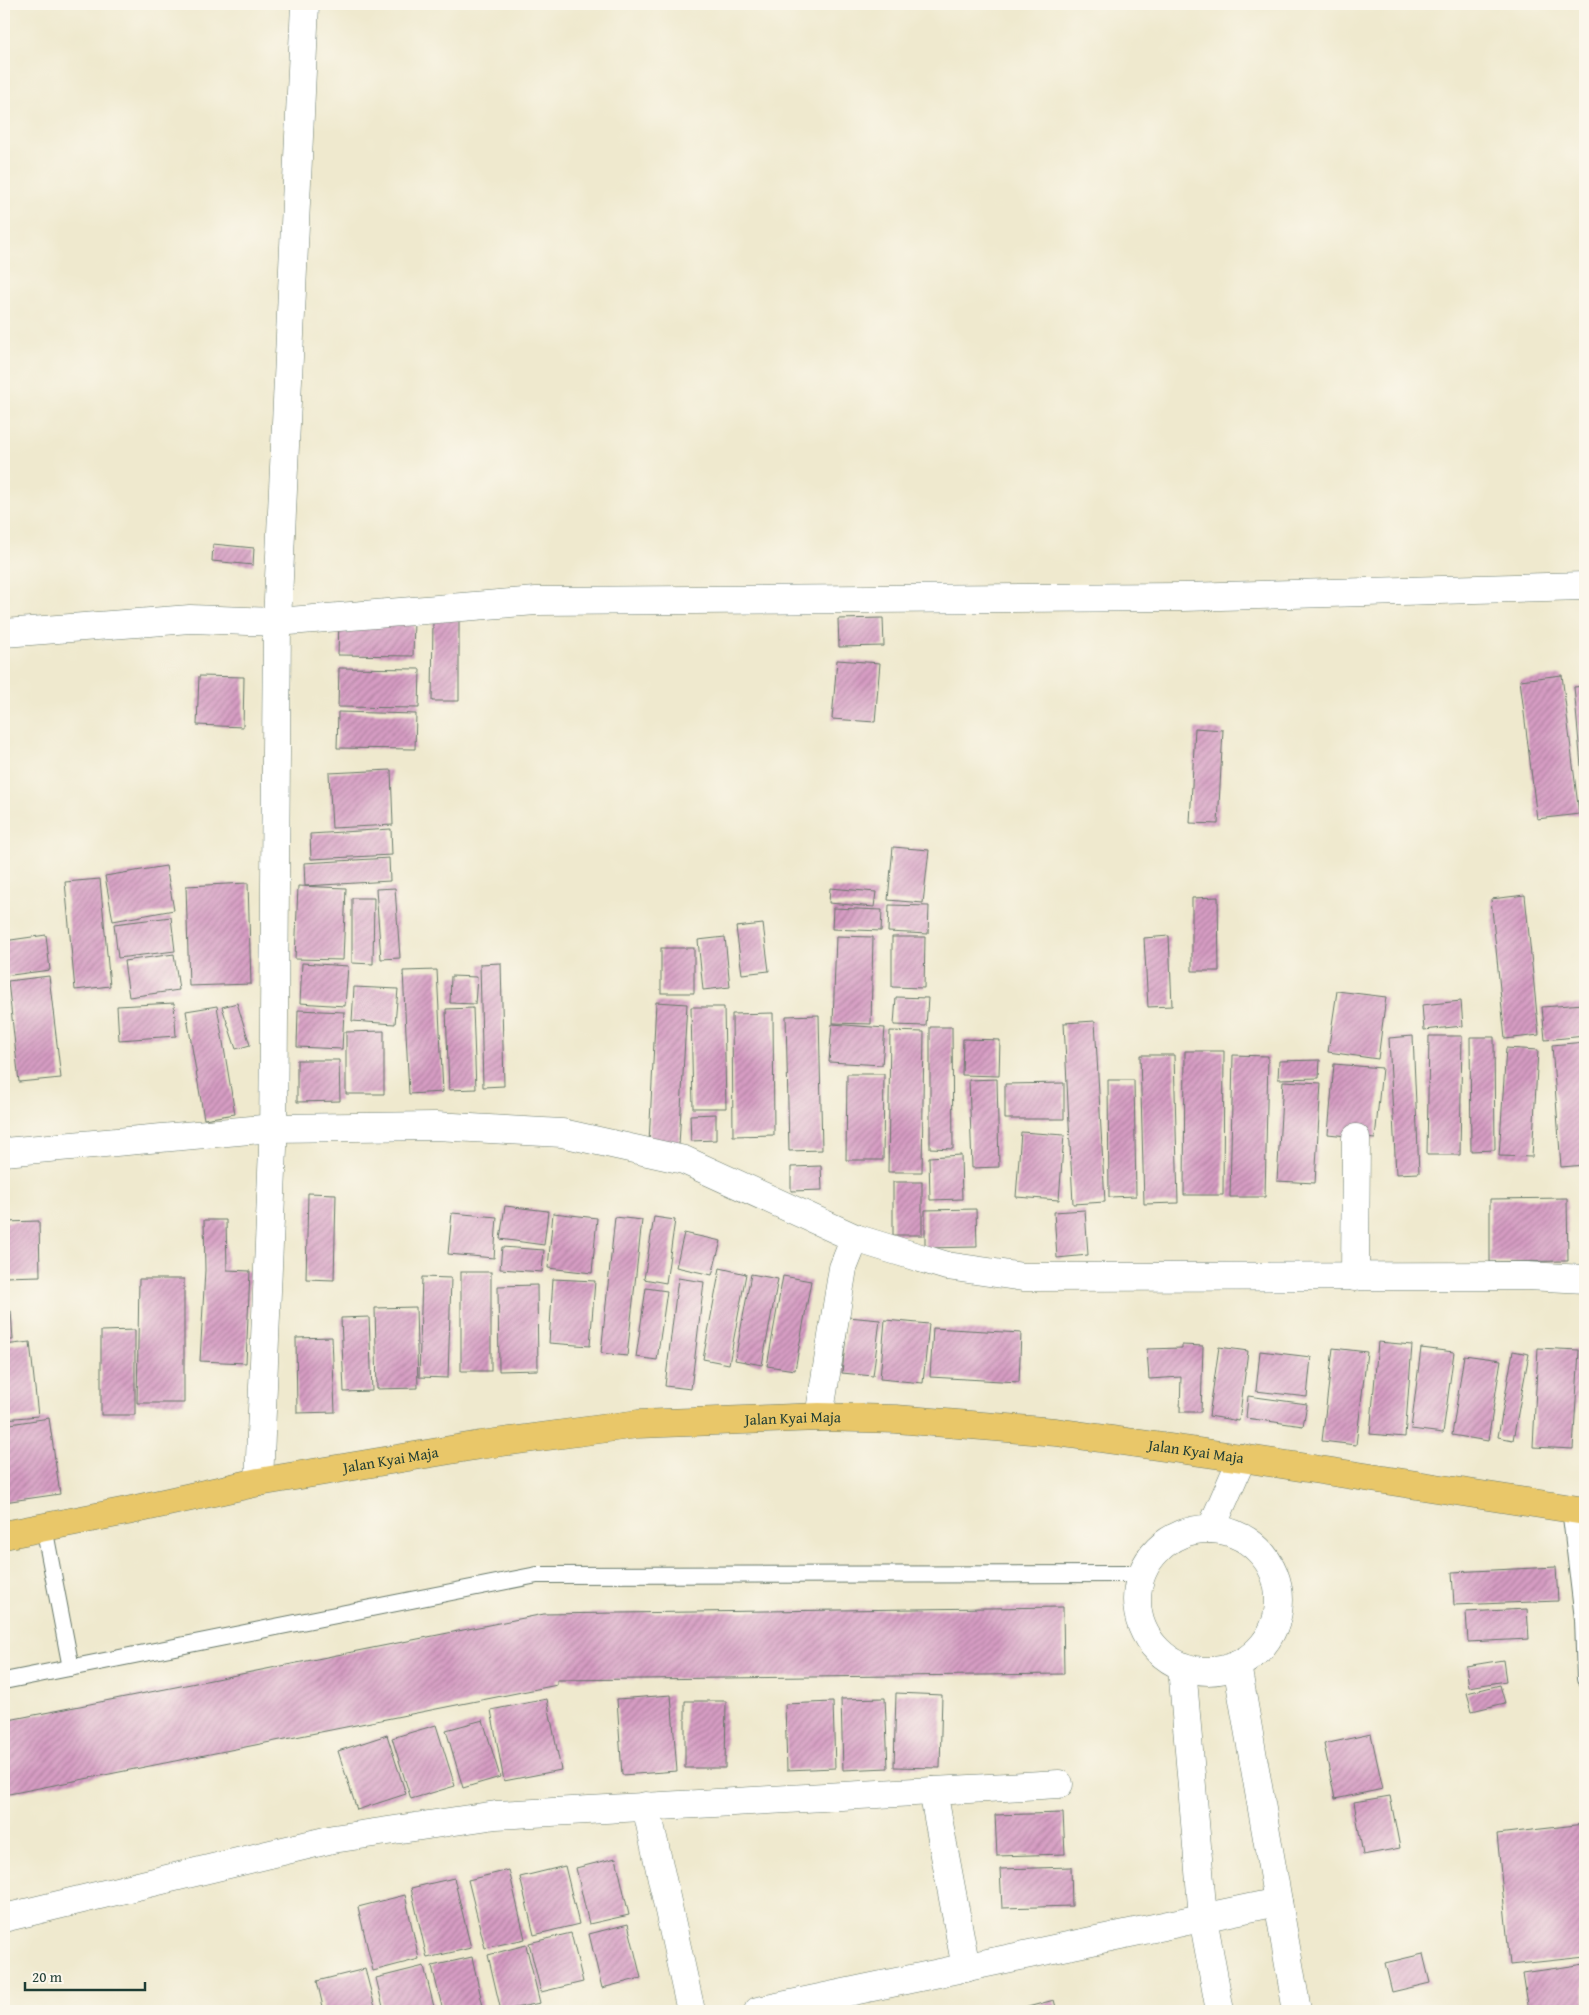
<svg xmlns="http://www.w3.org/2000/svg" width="1589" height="2015" viewBox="0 0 1589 2015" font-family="'Gentium Book Plus',serif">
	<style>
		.building { fill: url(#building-hatch) }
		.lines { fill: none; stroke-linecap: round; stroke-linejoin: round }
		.lane-casing { stroke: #68796a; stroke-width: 18 }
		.street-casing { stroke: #68796a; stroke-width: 29 }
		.primary-casing { stroke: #68796a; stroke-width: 29 }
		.lane { stroke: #fff; stroke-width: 16 }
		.street { stroke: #fff; stroke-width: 28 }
		.primary { stroke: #e9c769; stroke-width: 28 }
		.labels { text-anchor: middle; stroke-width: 4.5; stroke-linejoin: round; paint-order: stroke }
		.street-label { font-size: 15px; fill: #1f3d34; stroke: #fbf7ec }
	</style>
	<defs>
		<pattern id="building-hatch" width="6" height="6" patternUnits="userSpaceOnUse" patternTransform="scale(1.25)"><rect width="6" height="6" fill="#d69cc3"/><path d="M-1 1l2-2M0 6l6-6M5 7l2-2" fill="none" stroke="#ad809f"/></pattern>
	</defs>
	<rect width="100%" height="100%" fill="#fbf7ec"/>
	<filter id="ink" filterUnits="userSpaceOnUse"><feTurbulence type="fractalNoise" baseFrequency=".02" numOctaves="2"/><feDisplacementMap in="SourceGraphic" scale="10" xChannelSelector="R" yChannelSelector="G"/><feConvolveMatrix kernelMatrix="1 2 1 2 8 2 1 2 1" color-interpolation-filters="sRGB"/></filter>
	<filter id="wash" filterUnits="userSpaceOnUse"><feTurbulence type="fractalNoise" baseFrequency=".0096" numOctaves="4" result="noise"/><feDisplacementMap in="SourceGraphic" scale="20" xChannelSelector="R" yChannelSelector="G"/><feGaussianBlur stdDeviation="1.12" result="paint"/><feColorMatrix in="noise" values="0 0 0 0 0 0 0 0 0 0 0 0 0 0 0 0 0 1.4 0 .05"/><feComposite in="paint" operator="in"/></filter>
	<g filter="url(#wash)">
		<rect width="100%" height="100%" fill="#efe9ce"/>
		<g id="blocks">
			<g class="building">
				<path d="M213 544 254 548 253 565 212 561Z"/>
				<path d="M883 618 884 646 839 647 838 619Z"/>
				<path d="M339 619 414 620 413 656 338 655Z"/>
				<path d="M433 619H459V701H432Z"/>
				<path d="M837 660 880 663 875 722 832 719Z"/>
				<path d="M339 668 420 669 419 708 338 707Z"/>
				<path d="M1562 675 1579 814 1537 819 1520 680Z"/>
				<path d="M199 676 244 677 243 727 197 725Z"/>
				<path d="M1585 686V800H1584L1574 687Z"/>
				<path d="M338 712 416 714 415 749 337 748Z"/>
				<path d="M1195 728 1223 730 1218 824 1190 823Z"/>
				<path d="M391 770 393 825 332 828 329 773Z"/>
				<path d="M391 829 392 855 311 859 310 834Z"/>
				<path d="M893 847 929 850 923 903 888 900Z"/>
				<path d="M389 858 390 881 305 886 304 863Z"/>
				<path d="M166 866 174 910 113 921 105 876Z"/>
				<path d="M100 879 110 986 75 990 65 882Z"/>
				<path d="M248 883 251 984 189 986 186 886Z"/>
				<path d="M298 886 346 888 343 960 295 959Z"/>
				<path d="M395 888 400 958 381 959 376 889Z"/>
				<path d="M830 888 876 892 874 907 829 903Z"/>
				<path d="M1525 895 1539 1035 1505 1039 1491 899Z"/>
				<path d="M1218 897 1219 971H1192V898Z"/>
				<path d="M352 898H374L373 964 352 963Z"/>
				<path d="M889 905 929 906 928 934 888 932Z"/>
				<path d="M833 908 882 910 881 931 832 929Z"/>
				<path d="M171 917 175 951 118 958 114 924Z"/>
				<path d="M763 924 769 971 742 974 736 927Z"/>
				<path d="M46 935 50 970 4 976V941Z"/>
				<path d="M836 936 873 937 871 1024 833 1023Z"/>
				<path d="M1169 936 1172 1006 1148 1007 1144 938Z"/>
				<path d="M725 937 730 987 703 990 698 940Z"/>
				<path d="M892 937H925L924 988 892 987Z"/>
				<rect x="661" y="948" width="33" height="45"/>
				<path d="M174 954 179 990 129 997 124 961Z"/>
				<path d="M302 963 348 966 345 1006 300 1003Z"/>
				<path d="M501 963 504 1086 483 1087 480 964Z"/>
				<path d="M437 970 443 1092 409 1094 403 971Z"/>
				<path d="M49 976 61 1078 19 1082 8 981Z"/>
				<path d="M451 976 477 977 475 1004 450 1003Z"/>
				<path d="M354 987 398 989 395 1024 352 1021Z"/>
				<path d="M1337 991 1386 997 1378 1059 1328 1052Z"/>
				<path d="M896 997 928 998 926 1026 894 1025Z"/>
				<path d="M1461 1001 1463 1026 1424 1030 1422 1005Z"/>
				<path d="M656 1002 687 1004 679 1145 649 1143Z"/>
				<path d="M174 1003 176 1036 119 1040 117 1006Z"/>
				<path d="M237 1003 250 1045 236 1049 222 1007Z"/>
				<path d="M1584 1004 1585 1036 1545 1040 1542 1007Z"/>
				<path d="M217 1006 235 1114 204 1119 186 1011Z"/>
				<path d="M691 1007H724L726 1108H693Z"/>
				<path d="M473 1008 476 1089 449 1090 446 1009Z"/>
				<path d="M298 1010 344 1012 342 1049 297 1047Z"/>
				<path d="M773 1013 774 1135 733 1136 732 1014Z"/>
				<path d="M819 1015 822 1150 789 1151 786 1016Z"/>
				<path d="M1095 1021 1105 1202 1073 1204 1064 1023Z"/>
				<path d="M832 1024 885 1028 882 1065 829 1062Z"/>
				<path d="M930 1027H952L953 1149 930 1148Z"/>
				<path d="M384 1031V1094H346V1032Z"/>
				<path d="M890 1031 924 1032 922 1172H888Z"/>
				<path d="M1413 1036 1419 1173 1396 1174 1389 1038Z"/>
				<path d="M1429 1036H1462L1460 1155H1427Z"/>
				<path d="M1470 1037H1494L1495 1150 1471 1151Z"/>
				<path d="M963 1039 1000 1040 999 1076 962 1075Z"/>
				<path d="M1585 1042V1165L1561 1167 1552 1045Z"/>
				<path d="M1506 1048 1538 1050 1532 1157 1499 1156Z"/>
				<path d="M1185 1051H1224L1223 1195H1184Z"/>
				<path d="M1140 1055H1174L1178 1203 1144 1204Z"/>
				<path d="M1233 1055 1268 1056 1265 1197H1230Z"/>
				<path d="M4 1058H5L7 1085H4Z"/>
				<path d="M297 1060H339L340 1101 297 1102Z"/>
				<path d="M1320 1060 1319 1078 1278 1079 1279 1061Z"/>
				<path d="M1334 1064 1382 1068 1375 1139 1328 1134Z"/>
				<path d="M847 1074H884L883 1160H846Z"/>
				<path d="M997 1079 999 1167 972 1168 969 1080Z"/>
				<path d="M1108 1080H1134L1136 1196 1109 1197Z"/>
				<path d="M1283 1081 1321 1083 1315 1183 1277 1181Z"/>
				<path d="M1064 1083V1119H1005V1084Z"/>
				<path d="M716 1114V1140L691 1141 690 1115Z"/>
				<path d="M1021 1132 1064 1135 1059 1200 1016 1197Z"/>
				<path d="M961 1155 962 1199 930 1200 929 1157Z"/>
				<path d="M821 1166 822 1190 791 1191V1167Z"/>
				<rect x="893" y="1182" width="29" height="53"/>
				<path d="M308 1193 336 1194 334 1280 306 1279Z"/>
				<path d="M1567 1198 1568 1261 1490 1262V1199Z"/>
				<path d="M505 1206 548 1211 544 1245 500 1239Z"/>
				<path d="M976 1209 977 1247 925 1248V1210Z"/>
				<path d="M1085 1210 1088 1255 1057 1258 1054 1212Z"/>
				<path d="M452 1213 497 1217 494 1258 448 1254Z"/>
				<path d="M553 1213 597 1218 592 1273 548 1268Z"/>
				<path d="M615 1217 642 1220 627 1356 601 1353Z"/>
				<path d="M654 1217 675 1220 666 1283 644 1279Z"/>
				<path d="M204 1220H226L227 1270 250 1271 246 1363 200 1361 205 1270Z"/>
				<path d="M39 1221 40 1276 4 1277V1222Z"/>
				<path d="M684 1233 721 1241 712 1275 676 1267Z"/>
				<path d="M502 1247 544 1250 542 1272 500 1269Z"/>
				<path d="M720 1268 746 1274 729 1364 703 1359Z"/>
				<rect x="461" y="1272" width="30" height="99"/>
				<path d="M751 1274 778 1279 762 1365 735 1360Z"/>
				<path d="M783 1276 811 1281 795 1370 767 1366Z"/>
				<path d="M422 1277 451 1278 448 1378 419 1377Z"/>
				<path d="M678 1278 704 1282 691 1389 665 1386Z"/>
				<path d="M139 1279H184V1403H137Z"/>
				<path d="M553 1279 595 1281 590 1346 549 1343Z"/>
				<path d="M537 1285 538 1370 499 1371 498 1286Z"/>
				<path d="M646 1288 667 1291 657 1360 636 1357Z"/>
				<path d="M416 1307 418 1388 377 1389 375 1308Z"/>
				<path d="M4 1311H11L13 1340H4Z"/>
				<path d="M369 1317 372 1391 344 1392 341 1318Z"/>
				<path d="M848 1317 880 1320 873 1376 842 1373Z"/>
				<path d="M885 1320 929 1324 923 1383 880 1379Z"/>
				<path d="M933 1328 1021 1333 1019 1382 930 1377Z"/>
				<path d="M135 1330V1415H101V1331Z"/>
				<path d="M332 1337 335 1412 297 1413 296 1338Z"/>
				<path d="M30 1342 38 1416 5 1419 4 1345Z"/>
				<path d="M1378 1342 1412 1345 1405 1437 1370 1434Z"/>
				<path d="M1182 1345 1203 1346 1201 1412H1180L1181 1377 1149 1379 1147 1349 1182 1348Z"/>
				<path d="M1219 1347 1248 1351 1239 1421 1209 1416Z"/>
				<path d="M1333 1348 1367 1352 1356 1445 1322 1441Z"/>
				<path d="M1421 1348 1454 1352 1443 1433 1411 1429Z"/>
				<path d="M1538 1348 1579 1350 1573 1449 1533 1447Z"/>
				<path d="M1260 1351 1311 1357 1307 1397 1256 1391Z"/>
				<path d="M1513 1351 1529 1354 1513 1440 1498 1437Z"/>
				<path d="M1464 1355 1501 1360 1488 1441 1452 1435Z"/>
				<path d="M1248 1396 1307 1404 1303 1426 1246 1418Z"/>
				<path d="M49 1418 60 1494 4 1502V1425Z"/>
				<path d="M1556 1567 1558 1601 1454 1605 1452 1572Z"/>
				<path d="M1063 1607 1064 1674 557 1680V1685L4 1795V1721L544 1614Z"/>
				<path d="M1527 1609 1529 1639 1468 1642 1466 1612Z"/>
				<path d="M1503 1660 1506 1681 1469 1687 1466 1666Z"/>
				<path d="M1500 1685 1505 1703 1472 1711 1467 1693Z"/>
				<path d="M896 1693 942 1695 940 1768 894 1767Z"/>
				<path d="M671 1695 677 1771 622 1775 617 1699Z"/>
				<path d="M885 1698 888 1768 843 1770 841 1699Z"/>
				<path d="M547 1699 561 1770 504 1781 491 1710Z"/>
				<path d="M685 1701H726L725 1768H685Z"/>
				<path d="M833 1702 835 1768 787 1770 785 1704Z"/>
				<path d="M483 1720 500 1777 463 1788 446 1730Z"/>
				<path d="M436 1725 455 1786 411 1799 392 1738Z"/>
				<path d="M1371 1734 1383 1789 1335 1799 1324 1744Z"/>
				<path d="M387 1735 406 1794 357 1810 338 1751Z"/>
				<path d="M1390 1796 1400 1848 1363 1855 1354 1802Z"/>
				<path d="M1063 1813 1065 1854 997 1856 995 1815Z"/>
				<path d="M1585 1824V1957L1510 1965 1497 1834Z"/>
				<path d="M616 1858 629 1915 589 1924 576 1868Z"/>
				<path d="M565 1866 579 1924 534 1935 520 1877Z"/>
				<path d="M1071 1867 1072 1906 1002 1908 1000 1869Z"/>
				<path d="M509 1870 525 1939 485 1948 468 1880Z"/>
				<path d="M454 1878 471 1948 427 1958 411 1888Z"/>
				<path d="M405 1895 419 1959 373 1971 358 1907Z"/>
				<path d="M628 1924 641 1978 602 1988 589 1934Z"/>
				<path d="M571 1933 583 1982 541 1992 529 1943Z"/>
				<path d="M526 1945 540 2003 501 2011 488 1955Z"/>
				<path d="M1423 1954 1430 1983 1392 1992 1385 1963Z"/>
				<path d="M472 1957 484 2011H443L432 1966Z"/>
				<path d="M1585 1964V2011H1529L1523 1973Z"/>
				<path d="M424 1966 435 2011H384L376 1978Z"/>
				<path d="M365 1969 376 2011H324L317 1981Z"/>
				<path d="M1054 2000 1057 2011H1013Z"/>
			</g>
		</g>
	</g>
	<g filter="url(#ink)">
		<use href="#blocks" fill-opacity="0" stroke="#68796a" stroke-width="1"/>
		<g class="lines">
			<g class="lane-casing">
				<g id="lane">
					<path d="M1570 1508 1583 1619 1585 1679"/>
					<path d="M44 1527 71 1668"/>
					<path d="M4 1681 537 1575 1141 1574"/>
				</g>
			</g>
			<g class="street-casing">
				<g id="street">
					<path d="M4 633 190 619 277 622 536 601 1183 597 1585 586"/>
					<path d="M4 1152 273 1128 436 1126 562 1133 684 1160 855 1238 894 1250 947 1266 1023 1277 1527 1276 1585 1279"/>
					<path d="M1355 1277 1356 1138"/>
					<path d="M819 1417 843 1268 855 1238"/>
					<path d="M259 1482 273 1148 277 622 305 4"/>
					<path d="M1211 1529 1242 1458"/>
					<circle cx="1208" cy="1600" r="71"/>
					<path d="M1237 1665 1297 2011"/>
					<path d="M1182 1667 1203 1918 1220 2011"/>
					<path d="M933 1791 966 1968"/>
					<path d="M646 1806 691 2011"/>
					<path d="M4 1918 333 1839 496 1815 1059 1784"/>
					<path d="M758 2011 1278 1902"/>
				</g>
			</g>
			<g class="primary-casing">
				<g id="primary">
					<path id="s1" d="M4 1535 127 1511 259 1482 480 1445 638 1424 819 1417 896 1419 1056 1432 1242 1458 1585 1511"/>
				</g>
			</g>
			<use href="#lane" class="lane"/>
			<use href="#street" class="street"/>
			<use href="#primary" class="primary"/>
		</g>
	</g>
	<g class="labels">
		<g class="street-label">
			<text dy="5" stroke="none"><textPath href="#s1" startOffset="799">Jalan Kyai Maja</textPath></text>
			<text dy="5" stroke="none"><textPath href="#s1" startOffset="1204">Jalan Kyai Maja</textPath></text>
			<text dy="5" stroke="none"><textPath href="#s1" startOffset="394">Jalan Kyai Maja</textPath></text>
		</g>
	</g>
	<rect width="1589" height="2015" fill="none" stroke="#fbf7ec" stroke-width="20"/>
	<path d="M25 1982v8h120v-8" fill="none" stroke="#1f3d34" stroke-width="2.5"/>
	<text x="32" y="1982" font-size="15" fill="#1f3d34" stroke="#fbf7ec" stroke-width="4" paint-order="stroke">20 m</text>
</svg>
